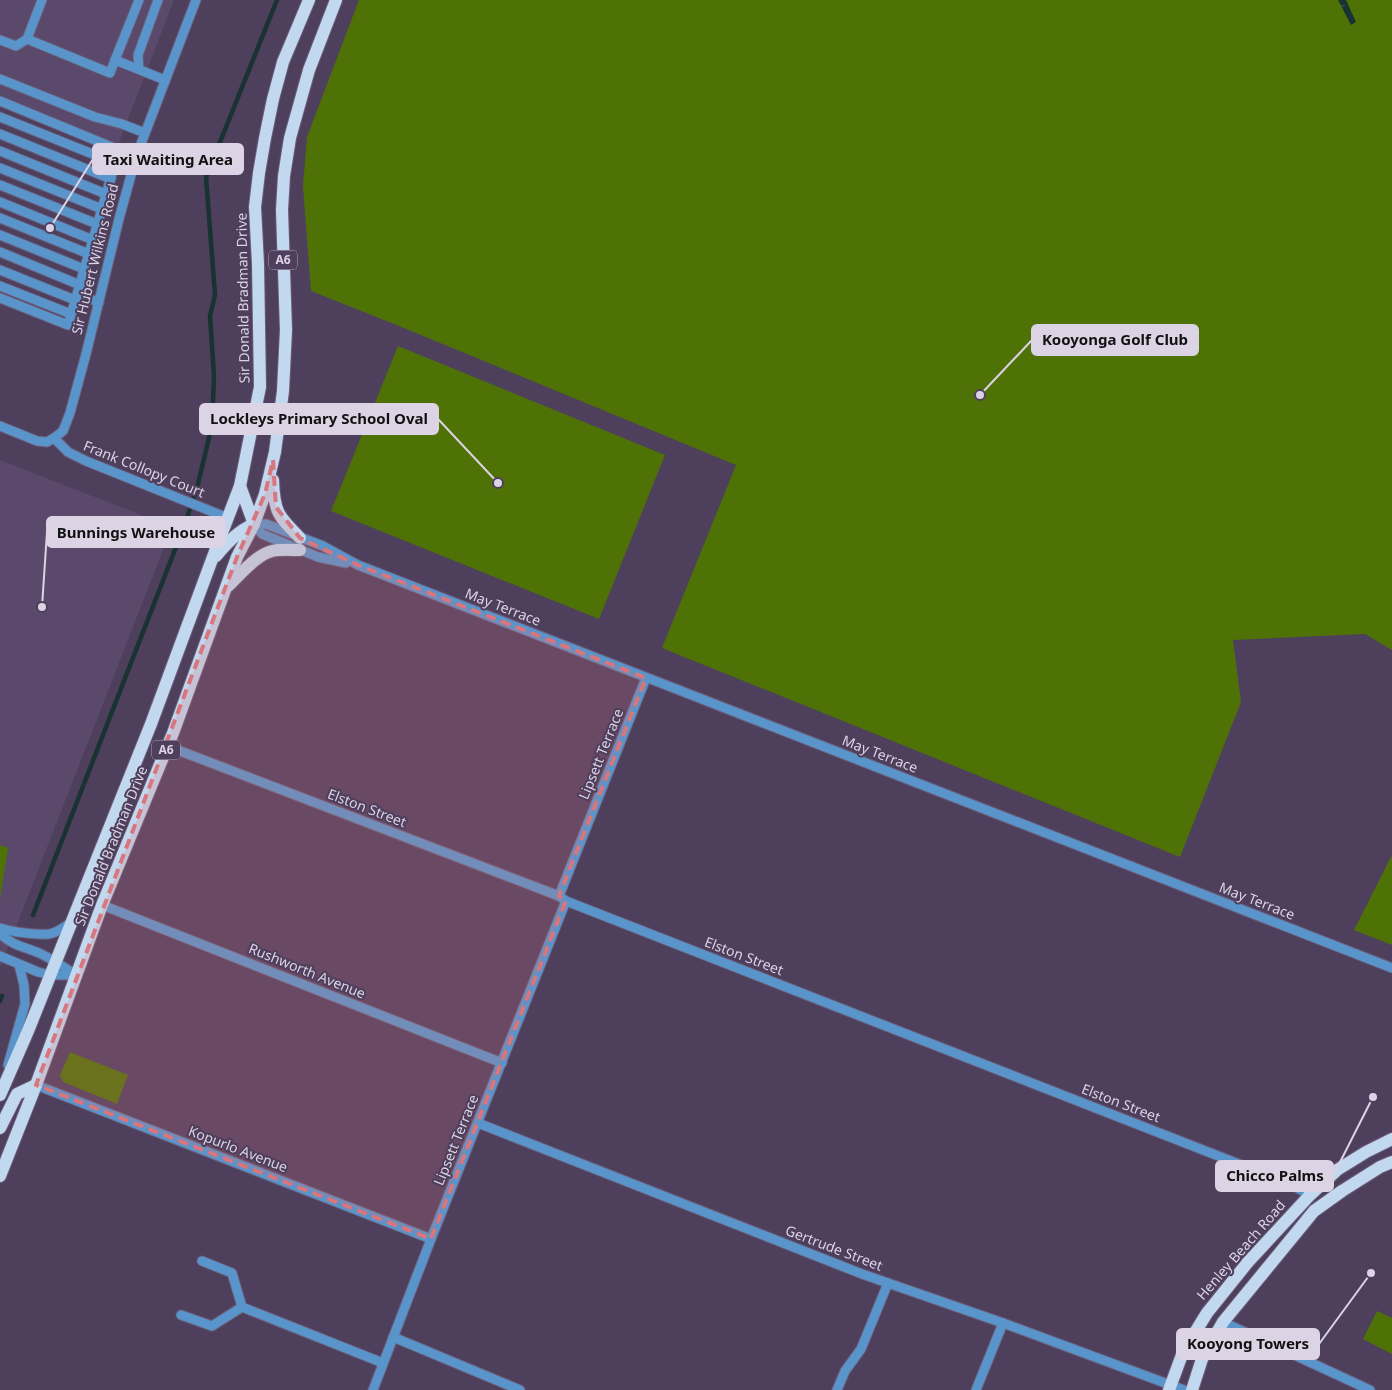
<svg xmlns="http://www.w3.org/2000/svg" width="1392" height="1390" viewBox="0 0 1392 1390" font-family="'Noto Sans',sans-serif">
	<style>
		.built { fill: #5a496b }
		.green { fill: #4f7206 }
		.water { fill: url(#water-ripples) }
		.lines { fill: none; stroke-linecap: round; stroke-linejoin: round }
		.stream { stroke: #183331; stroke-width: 4.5 }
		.minor-casing { stroke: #6a5d78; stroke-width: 11 }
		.major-casing { stroke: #6a5d78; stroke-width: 14 }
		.minor { stroke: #5994ca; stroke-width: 9 }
		.major { stroke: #c2d8ee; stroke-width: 12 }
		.marked { fill: #d9757d; fill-opacity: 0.2; stroke: #d9757d; stroke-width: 4; stroke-dasharray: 10 6; stroke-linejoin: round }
		.labels { text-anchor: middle; stroke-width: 4; stroke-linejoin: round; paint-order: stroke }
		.shield { fill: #4e3f5d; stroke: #b1a7bc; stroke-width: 1 }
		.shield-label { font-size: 12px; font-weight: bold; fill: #dcd3e5 }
		.street-label { font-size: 14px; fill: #dcd3e5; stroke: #4e3f5d }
		.leader { fill: none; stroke: #dcd3e5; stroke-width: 2 }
		.callout-dot { fill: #dcd3e5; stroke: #4e3f5d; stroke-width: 2 }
		.callout { fill: #dcd3e5; stroke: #dcd3e5; stroke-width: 2 }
		.callout-label { font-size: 15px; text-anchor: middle; font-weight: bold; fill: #111 }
	</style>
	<defs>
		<pattern id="water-ripples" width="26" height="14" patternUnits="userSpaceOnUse" patternTransform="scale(1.25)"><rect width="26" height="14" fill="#183331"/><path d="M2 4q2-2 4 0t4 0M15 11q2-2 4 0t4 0" fill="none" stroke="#39504f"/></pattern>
	</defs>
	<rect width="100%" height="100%" fill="#4e3f5d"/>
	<g class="built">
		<path d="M0 0H174L118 145 0 98Z"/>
		<path d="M0 460 172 527 0 968Z"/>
	</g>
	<g class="green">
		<path d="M359 0H1392V650L1365 634 1233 640 1241 702 1180 857 662 648 736 465 399 326 311 291 303 186 307 137Z"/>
		<path d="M398 346 665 455 599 619 331 511Z"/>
		<path d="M0 845 8 848 0 899Z"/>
		<path d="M1392 855V945L1354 930Z"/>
		<path d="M70 1052 128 1075 117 1104 63 1082 60 1075Z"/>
		<path d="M1377 1311 1392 1318V1354L1363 1339Z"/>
	</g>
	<path class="water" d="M1338 0H1346L1356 22 1351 25Z"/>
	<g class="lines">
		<g class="stream">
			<path d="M33 915 185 524 198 484 212 425 214 376 210 316 215 295 206 177 277 0"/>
			<path d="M0 1001 2 996"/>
		</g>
		<g class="minor-casing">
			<g id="minor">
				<path d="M42 0 27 39 110 73 115 60 165 80"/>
				<path d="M0 40 16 46 27 39"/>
				<path d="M115 60 139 0"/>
				<path d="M139 69 138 55 158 0"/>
				<path d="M0 79 95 117 122 124 145 133"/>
				<path d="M0 101 119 150"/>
				<path d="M0 117 115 163"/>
				<path d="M0 134 111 179"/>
				<path d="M0 151 106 194"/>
				<path d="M0 168 102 209"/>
				<path d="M0 185 97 224"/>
				<path d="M0 202 93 240"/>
				<path d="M0 218 89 254"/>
				<path d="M0 235 84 269"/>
				<path d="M0 252 80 285"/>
				<path d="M0 270 75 300"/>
				<path d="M0 286 71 314"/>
				<path d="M77 295 99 302"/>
				<path d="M0 298 68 325 119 150 136 157"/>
				<path d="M0 426 37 441 47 442 54 438 63 431 70 413 86 354 119 219 136 157 196 0"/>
				<path d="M54 438 68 452 86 461 228 518"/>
				<path d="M254 524H266L323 546 358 565 1392 968"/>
				<path d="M254 524 262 534 318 557 346 563"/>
				<path d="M167 746 559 896 566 901 1290 1184 1310 1195"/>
				<path d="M559 896 646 678"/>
				<path d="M102 905 502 1063"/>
				<path d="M0 928C11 932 36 935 49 934 57 933 64 927 70 923"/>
				<path d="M0 934C14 946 22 946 39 953 52 959 64 967 76 975"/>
				<path d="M0 956 38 972 50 975H76"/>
				<path d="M8 1065 25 1004 24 985 19 965"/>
				<path d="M36 1085 431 1239"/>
				<path d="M478 1123 862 1274 1003 1323 1184 1390"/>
				<path d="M202 1261 232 1273 242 1307 383 1363"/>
				<path d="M181 1315 212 1326 242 1307"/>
				<path d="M1223 1322 1370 1390"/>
				<path d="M393 1337 520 1390"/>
				<path d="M373 1390 431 1239 566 901"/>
				<path d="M837 1390 845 1371 861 1349 888 1283"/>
				<path d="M976 1390 1003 1323"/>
			</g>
		</g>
		<g class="major-casing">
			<g id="major">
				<path d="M273 480C274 512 278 516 300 538"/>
				<path d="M240 486 254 524"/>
				<path d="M216 556C227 543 238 531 254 524"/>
				<path d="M228 586C240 575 256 555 272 551 281 549 291 550 300 550"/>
				<path d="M0 1095 28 1031 151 724 217 546 240 486 260 387 258 264 255 207 259 173 265 138 273 99 283 62 309 0"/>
				<path d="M0 1128 17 1094 36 1085"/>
				<path d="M0 1176 36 1085 102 905 173 733 237 557 254 524 265 494 275 452 283 391 286 330 282 210 284 176 290 138 309 70 336 0"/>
				<path d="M1169 1390 1183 1352 1207 1313 1248 1262 1310 1195 1337 1170 1366 1152 1392 1139"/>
				<path d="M1192 1390 1202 1359 1223 1322 1314 1211 1342 1191 1380 1167 1392 1162"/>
			</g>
		</g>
		<use href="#minor" class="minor"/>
		<use href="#major" class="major"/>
	</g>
	<path class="marked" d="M273 460 276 507 300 538 358 565 646 678 559 896 566 901 431 1239 36 1085 237 557 265 494Z"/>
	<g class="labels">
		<g class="shield">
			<rect x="269" y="250.5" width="28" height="19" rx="4"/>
			<rect x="152" y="740.5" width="28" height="19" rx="4"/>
		</g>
		<g class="shield-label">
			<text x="283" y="264">A6</text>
			<text x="166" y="754">A6</text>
		</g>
		<g class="street-label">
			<text transform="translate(95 259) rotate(-76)" y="5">Sir Hubert Wilkins Road</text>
			<text transform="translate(243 298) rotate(-91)" y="5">Sir Donald Bradman Drive</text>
			<text transform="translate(144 469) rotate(22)" y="5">Frank Collopy Court</text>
			<text transform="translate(503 607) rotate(21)" y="5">May Terrace</text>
			<text transform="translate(601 754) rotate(-68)" y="5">Lipsett Terrace</text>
			<text transform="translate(880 754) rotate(21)" y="5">May Terrace</text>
			<text transform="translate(367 808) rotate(21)" y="5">Elston Street</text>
			<text transform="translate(111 846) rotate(-68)" y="5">Sir Donald Bradman Drive</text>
			<text transform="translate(1257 901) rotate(21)" y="5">May Terrace</text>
			<text transform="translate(744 956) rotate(21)" y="5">Elston Street</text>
			<text transform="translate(307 971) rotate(22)" y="5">Rushworth Avenue</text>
			<text transform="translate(1121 1103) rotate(21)" y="5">Elston Street</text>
			<text transform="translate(456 1140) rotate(-68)" y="5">Lipsett Terrace</text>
			<text transform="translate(238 1149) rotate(21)" y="5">Kopurlo Avenue</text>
			<text transform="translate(834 1248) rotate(21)" y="5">Gertrude Street</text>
			<text transform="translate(1241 1250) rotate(-49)" y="5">Henley Beach Road</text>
		</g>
	</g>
	<path class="leader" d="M50 228L93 159M980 395L1032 340M498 483L438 419M42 607L47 532M1373 1097L1333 1176M1371 1273L1319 1344"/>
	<g class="callout-dot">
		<circle cx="50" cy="228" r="5"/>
		<circle cx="980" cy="395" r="5"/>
		<circle cx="498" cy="483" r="5"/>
		<circle cx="42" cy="607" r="5"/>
		<circle cx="1373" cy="1097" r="5"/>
		<circle cx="1371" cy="1273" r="5"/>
	</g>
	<g class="callout">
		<rect x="93" y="144" width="150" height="30" rx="5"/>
		<rect x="1032" y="325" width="166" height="30" rx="5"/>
		<rect x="200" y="404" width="238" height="30" rx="5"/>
		<rect x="47" y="517" width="178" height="30" rx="5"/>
		<rect x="1216" y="1161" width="117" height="30" rx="5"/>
		<rect x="1177" y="1329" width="142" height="30" rx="5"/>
	</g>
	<g class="callout-label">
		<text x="168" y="165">Taxi Waiting Area</text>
		<text x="1115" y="345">Kooyonga Golf Club</text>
		<text x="319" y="424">Lockleys Primary School Oval</text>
		<text x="136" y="538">Bunnings Warehouse</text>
		<text x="1275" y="1181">Chicco Palms</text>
		<text x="1248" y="1349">Kooyong Towers</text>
	</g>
</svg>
